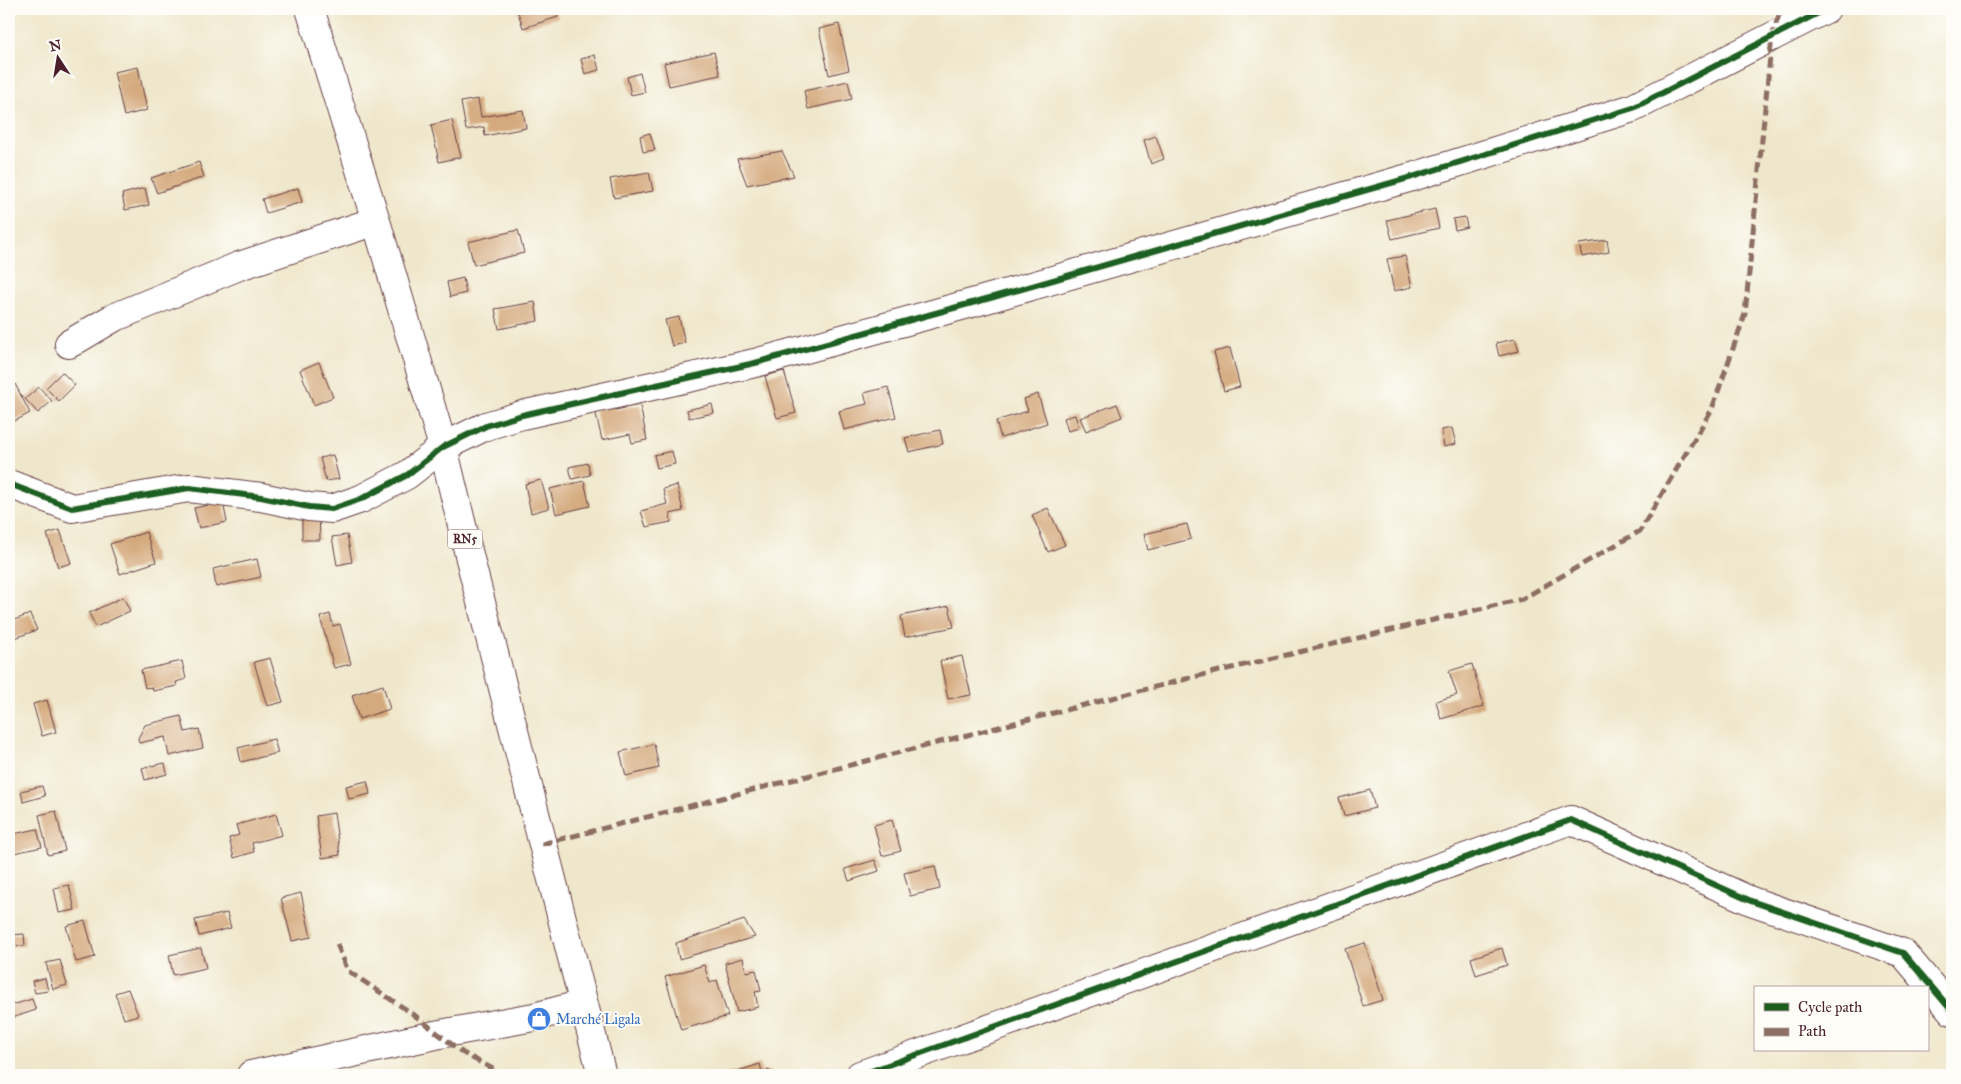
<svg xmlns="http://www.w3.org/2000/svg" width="1961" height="1084" viewBox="0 0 1961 1084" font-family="'IM FELL Great Primer',serif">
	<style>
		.building { fill: #d4a97d }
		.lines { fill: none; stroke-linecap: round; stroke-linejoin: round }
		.minor-casing { stroke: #633d43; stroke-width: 30 }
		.highway-casing { stroke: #633d43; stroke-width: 30 }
		.minor { stroke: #fff; stroke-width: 28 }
		.highway { stroke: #fff; stroke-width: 28 }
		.quiet { stroke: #8d6e63; stroke-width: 5; stroke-dasharray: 10 5; stroke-linecap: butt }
		.cycleway-casing { stroke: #fdfcf7; stroke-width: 9 }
		.cycleway { stroke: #1b5e20; stroke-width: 6 }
		.labels { text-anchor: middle; stroke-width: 4; stroke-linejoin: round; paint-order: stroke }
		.shield { fill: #fdfcf7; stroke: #806168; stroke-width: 1 }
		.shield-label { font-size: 12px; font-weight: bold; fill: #4a1f2b }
		.shop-label { font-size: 14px; fill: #366cbe; stroke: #fdfcf7; text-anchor: start }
	</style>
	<rect width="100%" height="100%" fill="#fdfcf7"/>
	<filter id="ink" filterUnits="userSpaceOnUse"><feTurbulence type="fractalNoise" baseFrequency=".02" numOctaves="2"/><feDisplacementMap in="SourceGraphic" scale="10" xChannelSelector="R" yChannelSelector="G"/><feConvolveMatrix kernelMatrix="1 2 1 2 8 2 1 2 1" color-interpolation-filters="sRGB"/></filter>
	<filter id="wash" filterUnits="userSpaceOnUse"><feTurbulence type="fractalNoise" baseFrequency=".0096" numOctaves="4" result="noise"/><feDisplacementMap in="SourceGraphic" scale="20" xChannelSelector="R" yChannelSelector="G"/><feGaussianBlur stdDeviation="1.12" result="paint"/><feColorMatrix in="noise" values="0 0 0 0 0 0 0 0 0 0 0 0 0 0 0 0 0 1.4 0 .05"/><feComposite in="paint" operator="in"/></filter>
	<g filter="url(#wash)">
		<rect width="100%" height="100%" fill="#efe7cb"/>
		<g id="blocks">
			<g class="building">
				<path d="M517 9H555L558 17 523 28Z"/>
				<path d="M839 24 849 70 829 75 819 29Z"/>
				<path d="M714 52 720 75 669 86 664 63Z"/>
				<path d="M595 55 599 70 585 74 581 59Z"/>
				<path d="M138 67 147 110 124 116 114 72Z"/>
				<path d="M640 73 645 92 631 95 627 77Z"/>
				<path d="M848 81 852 99 808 109 804 91Z"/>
				<path d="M478 99 481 117 523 110 526 128 485 136 484 127 466 130 461 102Z"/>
				<path d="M452 120 461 157 439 162 431 125Z"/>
				<path d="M650 133 655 150 643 152 640 136Z"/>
				<path d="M1156 136 1164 159 1151 164 1144 140Z"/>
				<path d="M782 151 794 176 747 185 737 159Z"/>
				<path d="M199 162 204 177 157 193 151 178Z"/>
				<path d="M649 172 653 191 614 198 610 179Z"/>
				<path d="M145 188 149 205 125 210 122 194Z"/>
				<path d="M298 188 302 202 266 213 262 199Z"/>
				<path d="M1435 209 1439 228 1392 239 1387 220Z"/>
				<path d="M1465 217 1467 227 1455 230 1453 219Z"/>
				<path d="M518 230 524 253 474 265 468 242Z"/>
				<path d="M1607 240 1609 252 1582 257 1579 244Z"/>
				<path d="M1405 256 1412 287 1394 291 1387 259Z"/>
				<path d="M463 278 466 293 450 297 447 282Z"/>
				<path d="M535 302 538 321 499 329 495 309Z"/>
				<path d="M679 317 685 343 672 346 665 320Z"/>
				<path d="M1515 339 1519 351 1499 356 1496 343Z"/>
				<path d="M1230 348 1240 387 1224 391 1214 352Z"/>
				<path d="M319 362 333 397 314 405 300 370Z"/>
				<path d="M784 371 796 413 777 418 765 376Z"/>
				<path d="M62 372 75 385 59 401 46 388Z"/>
				<path d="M13 380 30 413 9 424V382Z"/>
				<path d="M39 387 52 401 38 413 25 399Z"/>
				<path d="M888 387 896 417 844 430 839 411 867 404 864 393Z"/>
				<path d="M1038 394 1047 423 1001 438 996 421 1028 411 1024 399Z"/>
				<path d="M712 404 714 413 689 418 687 410Z"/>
				<path d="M1117 404 1122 417 1086 431 1080 418Z"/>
				<path d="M640 405 647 440 632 443 630 434 602 440 595 410 614 406 615 410Z"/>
				<path d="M1075 415 1079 428 1068 431 1064 418Z"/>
				<path d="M1452 428 1456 444 1444 447 1441 430Z"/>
				<path d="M940 430 943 444 909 452 905 438Z"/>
				<path d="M672 451 675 464 657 468 654 455Z"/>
				<path d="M333 455 339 479 326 481 320 458Z"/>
				<path d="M588 463 590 475 572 479 569 467Z"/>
				<path d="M541 480 549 508 531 513 525 484Z"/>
				<path d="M584 481 590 506 556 514 550 489Z"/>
				<path d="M677 485 683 511 670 514 671 522 646 527 641 511 667 504 663 489Z"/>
				<path d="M223 502 227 522 199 528 194 508Z"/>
				<path d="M1048 508 1065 545 1048 552 1032 515Z"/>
				<path d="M319 510 320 540H302V511Z"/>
				<path d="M1187 524 1191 539 1148 550 1144 534Z"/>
				<path d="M60 530 71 563 58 567 47 534Z"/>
				<path d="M146 532 156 562 120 574 110 544Z"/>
				<path d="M347 535 352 562 337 565 332 537Z"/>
				<path d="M257 559 261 577 216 587 213 569Z"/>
				<path d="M123 597 130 611 96 627 89 613Z"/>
				<path d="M949 606 954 627 905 637 901 616Z"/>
				<path d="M30 614 37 630 9 640V622Z"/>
				<path d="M330 614 333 626 340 624 351 664 334 668 320 617Z"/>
				<path d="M962 656 971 695 948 699 940 661Z"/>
				<path d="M270 658 283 702 267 706 254 662Z"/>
				<path d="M182 661 186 679 176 682 177 686 153 691 152 687 145 688 141 670Z"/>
				<path d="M1472 664 1484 706 1441 719 1436 701 1457 695 1449 671Z"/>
				<path d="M383 685 390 709 359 719 352 695Z"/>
				<path d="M47 700 56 732 42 736 33 704Z"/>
				<path d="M181 716 185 732 199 729 203 748 169 756 165 737 139 743 138 738 145 725Z"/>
				<path d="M274 739 278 753 241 762 238 748Z"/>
				<path d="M654 744 659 768 626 776 620 752Z"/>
				<path d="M165 763 167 774 145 780 142 768Z"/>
				<path d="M367 781 370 794 349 799 346 786Z"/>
				<path d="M42 786 45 796 23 802 21 791Z"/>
				<path d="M1370 790 1375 808 1344 816 1339 798Z"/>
				<path d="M56 811 65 851 48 855 39 815Z"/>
				<path d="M334 813 340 855 322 858 316 816Z"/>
				<path d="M276 814 282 835 252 843 254 852 234 858 229 838 239 835 236 825Z"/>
				<path d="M892 820 901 851 882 856 874 825Z"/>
				<path d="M37 829 42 847 9 854V835Z"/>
				<path d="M875 860 879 871 849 881 845 869Z"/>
				<path d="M935 866 940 889 910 896 904 873Z"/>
				<path d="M69 885 75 910 59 913 54 888Z"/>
				<path d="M301 893 311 937 292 941 281 898Z"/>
				<path d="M227 913 231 928 199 936 195 920Z"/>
				<path d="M744 920 755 937 679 959 676 943Z"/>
				<path d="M85 921 95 957 76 962 66 926Z"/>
				<path d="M24 934 25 946 11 947 9 935Z"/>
				<path d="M1365 943 1383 1000 1363 1006 1345 949Z"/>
				<path d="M201 948 206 968 173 975 169 955Z"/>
				<path d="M1502 948 1507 965 1476 975 1471 958Z"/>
				<path d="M743 958 746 972 756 970 761 991 755 992 758 1007 737 1012 725 963Z"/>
				<path d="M60 960 67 985 53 989 46 963Z"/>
				<path d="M704 965 710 983 717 980 728 1016 681 1030 665 977Z"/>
				<path d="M45 978 48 991 35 993 32 981Z"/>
				<path d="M128 989 138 1015 124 1019 115 993Z"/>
				<path d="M32 999 36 1010 9 1019V1006Z"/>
				<path d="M760 1064 762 1072 769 1070 770 1075H725Z"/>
			</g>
		</g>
	</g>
	<g filter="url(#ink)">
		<use href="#blocks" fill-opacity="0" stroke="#633d43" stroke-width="1"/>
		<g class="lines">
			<g class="minor-casing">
				<g id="minor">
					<path d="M69 344 113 318 239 266 376 221"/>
					<path d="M12 485 72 508 189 488 261 497 309 507 332 509 361 499 407 475 443 447 486 426 522 415 755 363 990 298 1412 177 1633 108 1826 9"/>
					<path d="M251 1075 440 1034 534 1017 583 1004"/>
					<path d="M860 1075 1571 820 1751 901 1903 953 1952 1011"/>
				</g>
			</g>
			<g class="highway-casing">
				<path id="highway" d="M310 9 376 221 443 447 472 567 602 1075"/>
			</g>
			<use href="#minor" class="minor"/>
			<use href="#highway" class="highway"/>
			<g class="quiet">
				<path d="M542 844 1190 678 1522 599 1640 531 1712 409 1745 314 1772 36 1781 9"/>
				<path d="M337 944 348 971 413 1014 463 1053 504 1075"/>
			</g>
			<g class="cycleway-casing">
				<g id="cycleway">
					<path d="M12 485 72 508 189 488 261 497 309 507 332 509 361 499 407 475 443 447 486 426 522 415 755 363 990 298 1412 177 1633 108 1826 9"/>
					<path d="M860 1075 1571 820 1751 901 1903 953 1952 1011"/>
				</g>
			</g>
			<use href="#cycleway" class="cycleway"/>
		</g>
	</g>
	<defs>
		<g id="shop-disc" transform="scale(1.25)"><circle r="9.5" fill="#3f7fe0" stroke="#fdfcf7"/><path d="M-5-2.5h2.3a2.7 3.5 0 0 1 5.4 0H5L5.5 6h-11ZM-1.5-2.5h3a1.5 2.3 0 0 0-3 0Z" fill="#fff"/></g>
	</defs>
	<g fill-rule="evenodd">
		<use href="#shop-disc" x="539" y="1019"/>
	</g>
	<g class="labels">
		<rect class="shield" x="447.5" y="529.5" width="35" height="19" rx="4"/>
		<g class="shield-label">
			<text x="465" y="543">RN5</text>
		</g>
		<g class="shop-label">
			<text x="556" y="1024">Marché Ligala</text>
		</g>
	</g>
	<rect width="1961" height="1084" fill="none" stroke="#fdfcf7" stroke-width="30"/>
	<rect x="1754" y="986" width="175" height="65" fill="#fdfcf7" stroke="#b5a4a5"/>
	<rect x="1764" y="1003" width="25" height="8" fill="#1b5e20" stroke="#b5a4a5"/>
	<text x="1798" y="1012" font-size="15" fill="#4a1f2b">Cycle path</text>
	<rect x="1764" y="1028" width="25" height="8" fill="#8d6e63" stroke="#b5a4a5"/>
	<text x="1798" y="1036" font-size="15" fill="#4a1f2b">Path</text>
	<g transform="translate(58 58) rotate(348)" stroke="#fdfcf7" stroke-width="4" paint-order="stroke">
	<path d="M0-4L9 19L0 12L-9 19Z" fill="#4a1f2b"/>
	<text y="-8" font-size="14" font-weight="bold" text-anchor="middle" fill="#4a1f2b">N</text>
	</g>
</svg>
